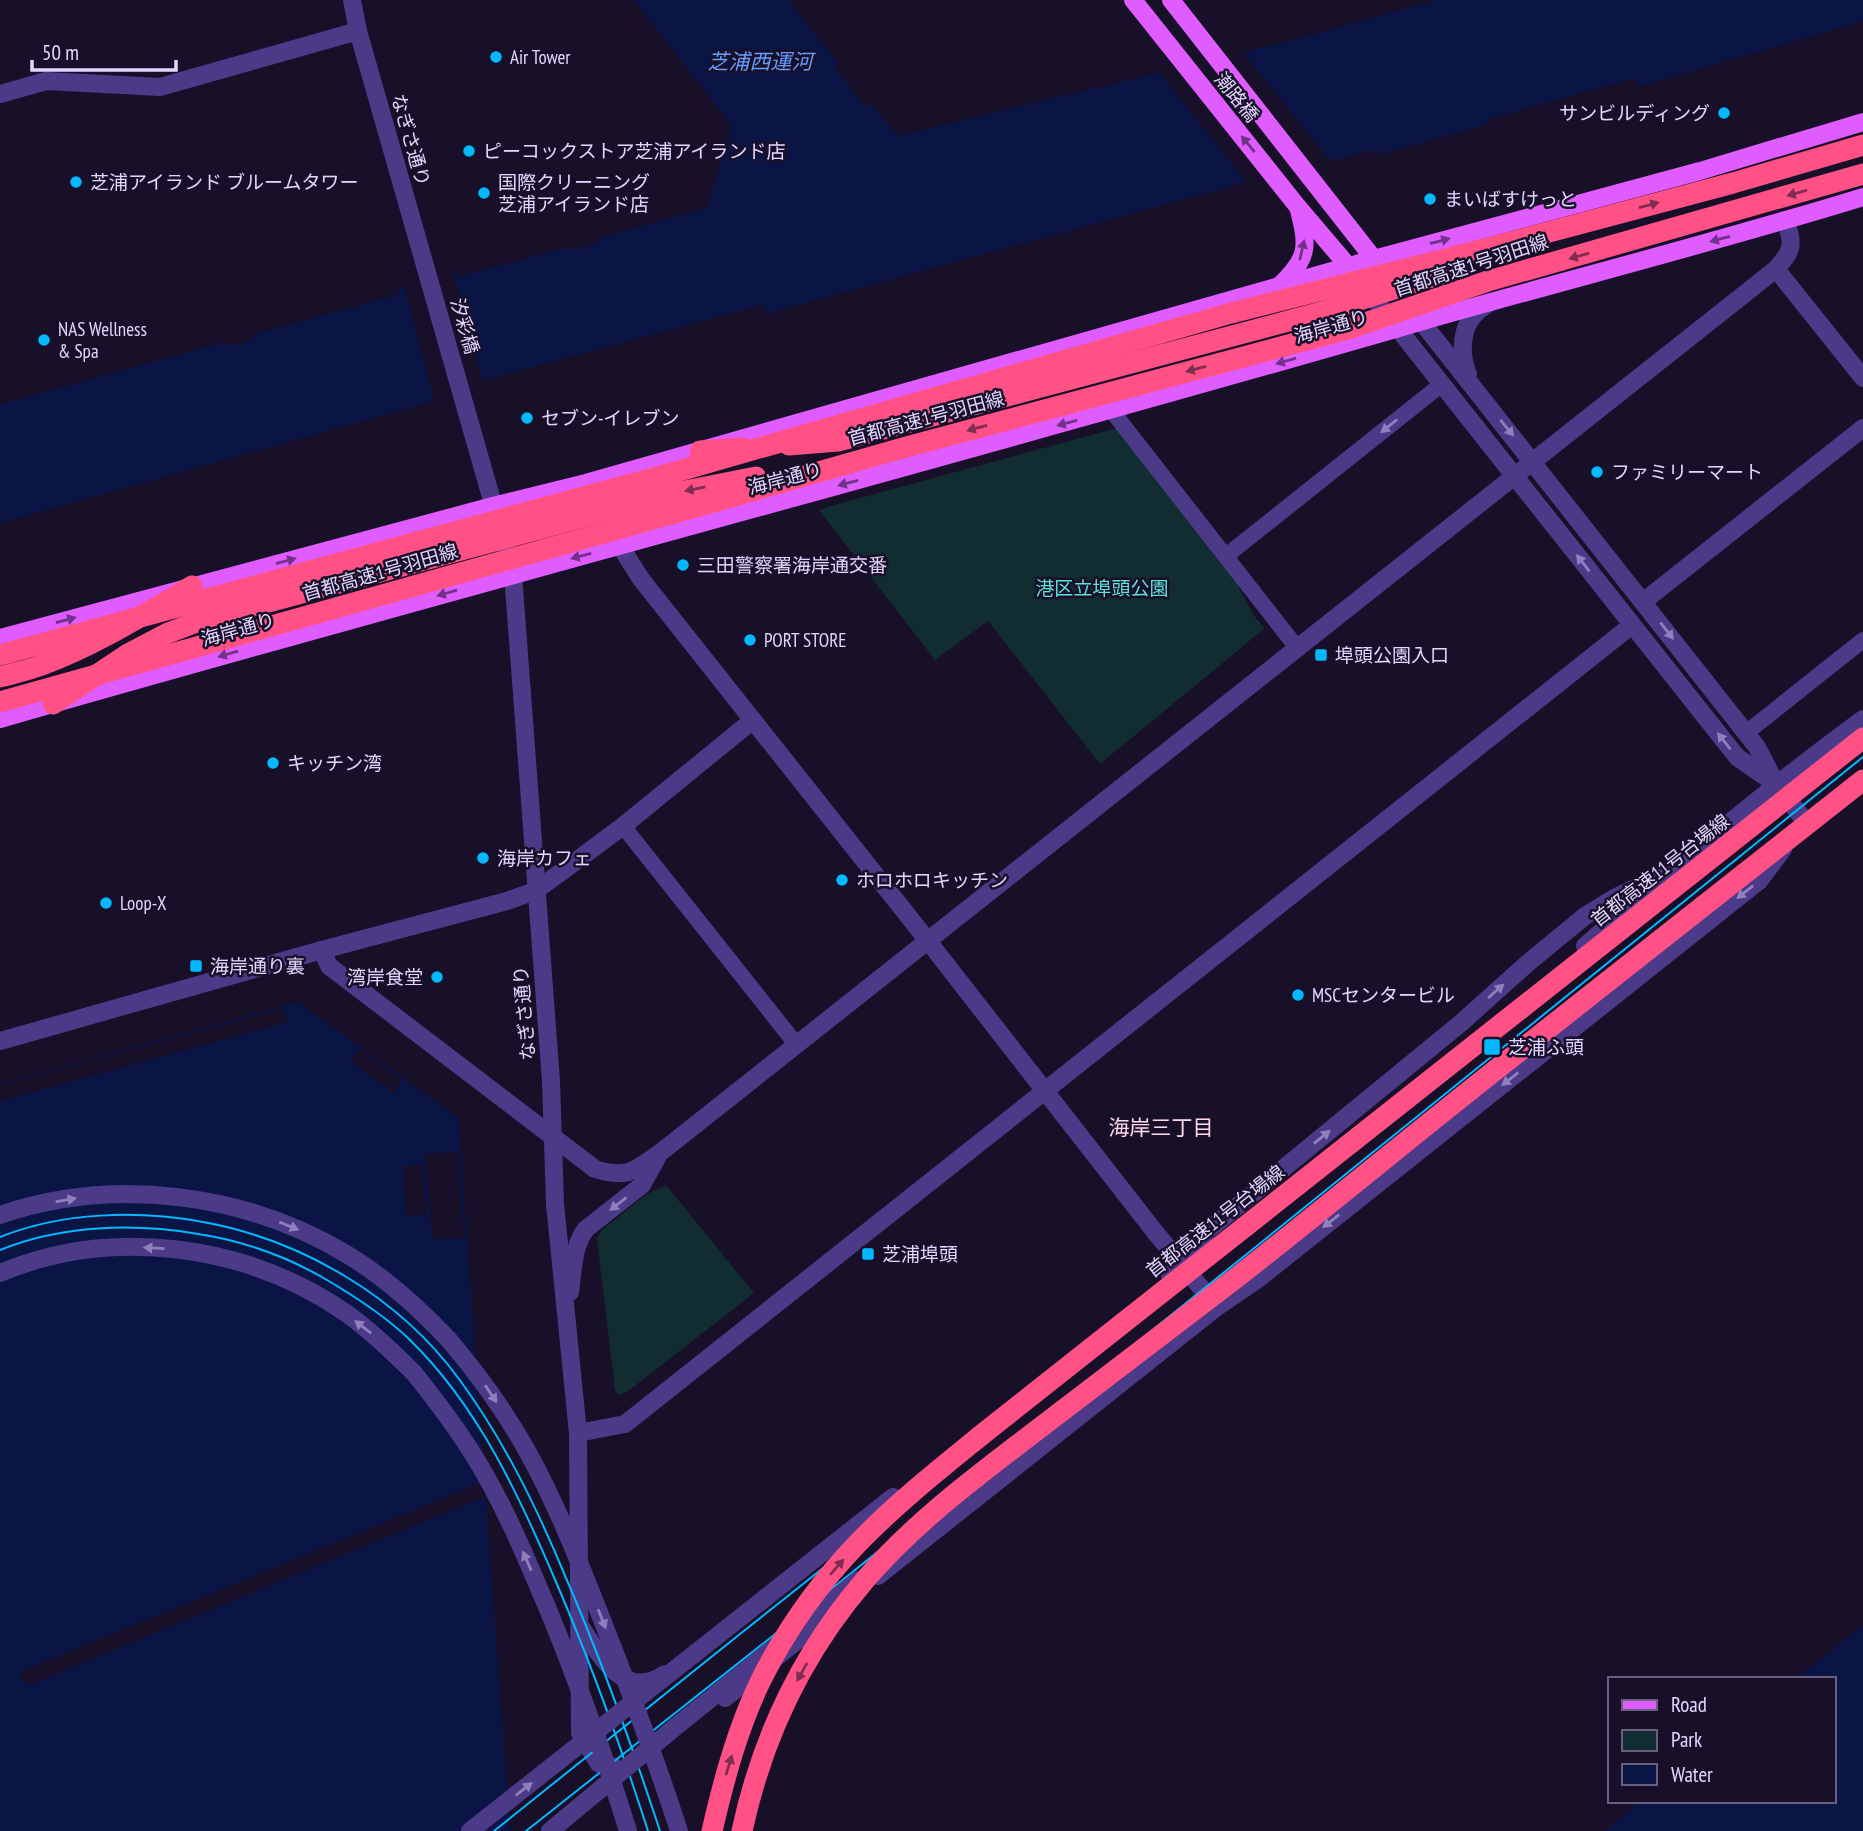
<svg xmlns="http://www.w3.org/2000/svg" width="1863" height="1831" viewBox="0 0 1863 1831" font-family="'PT Sans Narrow','Noto Sans JP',sans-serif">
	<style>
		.green { fill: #122d32 }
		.water { fill: #0a1546 }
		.pier { fill: #180f28 }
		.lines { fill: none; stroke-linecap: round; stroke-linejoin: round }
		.minor { stroke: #4b3a87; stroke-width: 16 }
		.tertiary { stroke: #4b3a87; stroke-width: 18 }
		.primary { stroke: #df5dff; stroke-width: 18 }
		.motorway { stroke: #ff5186; stroke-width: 21 }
		.tram { stroke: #02b9ff; stroke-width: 2 }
		.tertiary-bridge { stroke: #4b3a87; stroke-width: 18 }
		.motorway-bridge { stroke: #ff5186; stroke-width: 21 }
		.oneway { fill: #723289 }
		.oneway2 { fill: #802d52 }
		.oneway3 { fill: #8f80bd }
		.poi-dot { fill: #02b9ff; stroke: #180f28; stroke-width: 2.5 }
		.labels { text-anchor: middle; stroke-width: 5; stroke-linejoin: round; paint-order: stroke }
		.poi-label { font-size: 19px; fill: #e2d6ff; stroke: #180f28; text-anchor: start }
		.street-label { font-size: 19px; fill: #e2d6ff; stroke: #180f28 }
		.park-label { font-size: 19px; fill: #60e1d8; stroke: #180f28 }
		.water-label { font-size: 21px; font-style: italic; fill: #649cff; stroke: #180f28 }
		.neighbourhood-label { font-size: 21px; fill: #ffd8ea; stroke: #180f28 }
	</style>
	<rect width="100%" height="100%" fill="#180f28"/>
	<g class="green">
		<path d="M1117 428 1231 573 1255 617 1265 628 1100 764 988 621 935 660 819 510 834 505Z"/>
		<path d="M666 1185 754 1293 627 1392 618 1395 615 1390 597 1239 602 1230 647 1194Z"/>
	</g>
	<g class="water">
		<path d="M634 0H788L838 63 834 67 865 107 870 103 898 136 1294 40 1436 0H1863V21L1638 87 1635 78 1488 119 1489 124 1380 154 1374 150 1326 162 1323 161 765 314 761 305 481 381 483 387 0 523V405L1 404 222 343C236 347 246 344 256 334L400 294 399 287 457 270 459 276 566 248C580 251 592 248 602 237L707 208 732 126Z"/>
		<path d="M298 1002 458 1118 510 1831H0V1084Z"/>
		<path d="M1863 1625V1831H1604L1641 1801H1833V1679H1796Z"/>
	</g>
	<g class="pier">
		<path d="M1240 49 1333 164 1323 165 1248 185 1157 69Z"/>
		<path d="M452 268 485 389 435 404 403 282Z"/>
		<path d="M284 1008 288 1022 0 1101V1085Z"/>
		<path d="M359 1049 402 1080 393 1093 350 1061Z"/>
		<path d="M457 1151 464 1237 432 1240 425 1154Z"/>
		<path d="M423 1165 426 1215 406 1216 403 1166Z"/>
		<path d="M485 1481 486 1496 37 1682 30 1683 22 1681 20 1677 24 1672 32 1667Z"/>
	</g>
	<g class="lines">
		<g class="minor">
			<path d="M1112 411 1298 649"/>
			<path d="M1226 556 1442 384"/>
			<path d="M1746 733 1863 640"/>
			<path d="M623 826 796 1044"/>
		</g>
		<g class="tertiary">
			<path d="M352 0 358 31 513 574 551 1081 555 1204 578 1433 580 1733 599 1764 614 1767"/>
			<path d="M0 94 46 81 160 87 358 31"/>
			<path d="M1776 269 1863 378"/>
			<path d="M1365 287 1737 757 1773 782"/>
			<path d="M1413 311 1757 747 1776 784 1805 821"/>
			<path d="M1468 374C1460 355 1460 327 1477 312 1481 308 1486 305 1491 302"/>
			<path d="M612 533 641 579 928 941 1155 1232 1217 1307"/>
			<path d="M1644 601 1863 428"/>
			<path d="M1585 946C1674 867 1766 790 1863 719"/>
			<path d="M322 950 507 901 535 891 564 870 623 826 753 720"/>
			<path d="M0 1041 322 950 329 966 595 1169C628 1179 634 1171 661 1152L1776 269C1794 249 1793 245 1786 221"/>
			<path d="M0 1215C113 1176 246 1193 348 1255 386 1278 419 1308 449 1340"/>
			<path d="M0 1273C112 1226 246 1244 346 1313 371 1331 392 1351 414 1373"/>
			<path d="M1170 1275 1182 1265 1207 1231 1461 1023 1529 962 1585 916 1616 897 1668 872"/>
			<path d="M570 1292C573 1271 573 1245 586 1229L642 1185 657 1158"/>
			<path d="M578 1433 625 1424 1632 625"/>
			<path d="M878 1576 1217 1307 1258 1279 1759 881 1783 849"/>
			<path d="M580 1626C600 1654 623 1702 665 1674"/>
			<path d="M725 1698 837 1609"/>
		</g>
		<g class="primary">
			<path d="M1133 0 1298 207 1349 267"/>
			<path d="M1171 0 1374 259"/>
			<path d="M1280 285C1309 258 1308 246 1299 210"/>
			<path d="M0 638 493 506 586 483 1374 259 1700 171 1863 122"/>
			<path d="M0 719C474 583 950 458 1423 321 1570 279 1717 242 1863 197"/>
		</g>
		<g class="motorway">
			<path d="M789 445 838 441 1322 312"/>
			<path d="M700 451 743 448"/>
			<path d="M0 677C14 673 29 670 42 665 96 645 143 615 192 586"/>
			<path d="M53 704 128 654 168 633 202 620"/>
		</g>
		<g class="tram">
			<path d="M0 1237C63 1212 137 1210 203 1222 302 1240 399 1297 459 1379 504 1440 537 1508 566 1578 602 1661 632 1746 660 1831"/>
			<path d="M0 1250C62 1225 133 1223 198 1234 244 1241 288 1257 327 1280 356 1297 385 1316 409 1339 478 1406 519 1495 556 1582 591 1663 621 1747 648 1831"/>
			<path d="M494 1831 740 1634 1564 980 1863 737"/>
			<path d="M526 1831 803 1612 1863 757"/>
		</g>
		<g class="tertiary-bridge">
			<path d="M449 1340C478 1374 504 1410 526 1449 558 1506 582 1569 606 1630 632 1696 657 1763 679 1831"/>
			<path d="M414 1373C434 1398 453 1423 471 1451 504 1503 528 1562 552 1619 580 1689 606 1759 628 1831"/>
			<path d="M470 1831 893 1497"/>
			<path d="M550 1831 674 1728 858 1580"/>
		</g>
		<g class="motorway-bridge">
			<path d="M1322 312 1450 271"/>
			<path d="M202 620 665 495 756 477"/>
			<path d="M0 655 665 475 1231 313 1481 250 1733 183 1863 145"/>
			<path d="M0 702 682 511 906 447 1348 329 1488 281 1863 174"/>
			<path d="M712 1831C724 1779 738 1727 761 1680 786 1630 821 1581 860 1541 898 1502 941 1468 984 1433L1863 738"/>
			<path d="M742 1831C762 1738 803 1652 865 1580 911 1526 968 1483 1024 1440 1094 1386 1165 1332 1236 1278 1329 1205 1419 1130 1512 1057 1629 964 1746 873 1863 780"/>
		</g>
	</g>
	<defs><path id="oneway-solid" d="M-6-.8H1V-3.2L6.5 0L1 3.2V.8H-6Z" transform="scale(1.75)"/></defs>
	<g class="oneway">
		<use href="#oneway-solid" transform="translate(1248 144) rotate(-129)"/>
		<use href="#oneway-solid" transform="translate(1720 239) rotate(165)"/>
		<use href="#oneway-solid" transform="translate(1440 241) rotate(-15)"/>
		<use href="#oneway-solid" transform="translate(1302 250) rotate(-77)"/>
		<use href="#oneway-solid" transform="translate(1286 361) rotate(164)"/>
		<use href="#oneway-solid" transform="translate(1067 423) rotate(165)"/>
		<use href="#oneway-solid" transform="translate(848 483) rotate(165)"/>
		<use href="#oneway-solid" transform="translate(581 556) rotate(165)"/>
		<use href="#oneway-solid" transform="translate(286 561) rotate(-15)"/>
		<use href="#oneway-solid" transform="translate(447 593) rotate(164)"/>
		<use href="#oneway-solid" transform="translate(66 620) rotate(-15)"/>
		<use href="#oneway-solid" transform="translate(228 654) rotate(164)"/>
	</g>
	<g class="oneway2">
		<use href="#oneway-solid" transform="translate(1797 193) rotate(164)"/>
		<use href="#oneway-solid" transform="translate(1649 205) rotate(-15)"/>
		<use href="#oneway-solid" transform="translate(1579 256) rotate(164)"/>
		<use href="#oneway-solid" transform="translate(1196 369) rotate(165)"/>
		<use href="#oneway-solid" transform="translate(977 428) rotate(165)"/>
		<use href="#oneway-solid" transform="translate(695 489) rotate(169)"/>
		<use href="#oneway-solid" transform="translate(837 1567) rotate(-49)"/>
		<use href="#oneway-solid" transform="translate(802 1672) rotate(119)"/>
		<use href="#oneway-solid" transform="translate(729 1765) rotate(-73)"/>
	</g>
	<g class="oneway3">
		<use href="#oneway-solid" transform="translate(1389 426) rotate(141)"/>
		<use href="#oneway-solid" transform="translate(1507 428) rotate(51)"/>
		<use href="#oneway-solid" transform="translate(1583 563) rotate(-128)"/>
		<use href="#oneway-solid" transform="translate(1667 631) rotate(52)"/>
		<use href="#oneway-solid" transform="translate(1724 741) rotate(-128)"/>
		<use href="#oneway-solid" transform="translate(1745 892) rotate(142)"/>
		<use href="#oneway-solid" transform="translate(1496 991) rotate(-42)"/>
		<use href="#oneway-solid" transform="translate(1510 1079) rotate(142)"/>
		<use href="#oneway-solid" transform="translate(1322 1137) rotate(-39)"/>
		<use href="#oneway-solid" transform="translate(66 1200) rotate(-10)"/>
		<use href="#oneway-solid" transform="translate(618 1204) rotate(142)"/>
		<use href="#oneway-solid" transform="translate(1331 1221) rotate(142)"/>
		<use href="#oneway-solid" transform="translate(289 1226) rotate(22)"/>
		<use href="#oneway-solid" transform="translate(154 1248) rotate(-177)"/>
		<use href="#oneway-solid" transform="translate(363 1327) rotate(-142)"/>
		<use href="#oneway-solid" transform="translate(491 1394) rotate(56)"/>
		<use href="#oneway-solid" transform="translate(527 1561) rotate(-114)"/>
		<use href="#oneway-solid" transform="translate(602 1619) rotate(68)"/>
		<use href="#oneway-solid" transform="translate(524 1789) rotate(-38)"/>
	</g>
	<g class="poi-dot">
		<circle cx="496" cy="57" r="7"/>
		<circle cx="1724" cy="113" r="7"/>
		<circle cx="469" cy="151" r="7"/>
		<circle cx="76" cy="182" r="7"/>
		<circle cx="484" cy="193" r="7"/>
		<circle cx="1430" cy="199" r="7"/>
		<circle cx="44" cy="340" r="7"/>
		<circle cx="527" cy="418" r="7"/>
		<circle cx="1597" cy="472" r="7"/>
		<circle cx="683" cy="565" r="7"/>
		<circle cx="750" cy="640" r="7"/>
		<rect x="1314" y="648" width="14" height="14" rx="3.5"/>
		<circle cx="273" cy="763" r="7"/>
		<circle cx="483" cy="858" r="7"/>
		<circle cx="842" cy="880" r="7"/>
		<circle cx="106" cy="903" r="7"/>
		<rect x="189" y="959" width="14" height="14" rx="3.5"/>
		<circle cx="437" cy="977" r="7"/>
		<circle cx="1298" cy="995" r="7"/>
		<rect x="1483" y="1038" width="18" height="18" rx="3.5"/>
		<rect x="861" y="1247" width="14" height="14" rx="3.5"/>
	</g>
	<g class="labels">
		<g class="poi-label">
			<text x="510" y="64">Air Tower</text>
			<text x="1710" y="120" text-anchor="end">サンビルディング</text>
			<text x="483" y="158">ピーコックストア芝浦アイランド店</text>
			<text x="90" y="189">芝浦アイランド ブルームタワー</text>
			<text x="498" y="189">国際クリーニング<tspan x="498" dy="22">芝浦アイランド店</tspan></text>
			<text x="1444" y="206">まいばすけっと</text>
			<text x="58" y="336">NAS Wellness<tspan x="58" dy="22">&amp; Spa</tspan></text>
			<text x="541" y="425">セブン-イレブン</text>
			<text x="1611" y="479">ファミリーマート</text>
			<text x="697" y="572">三田警察署海岸通交番</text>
			<text x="764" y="647">PORT STORE</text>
			<text x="1335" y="662">埠頭公園入口</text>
			<text x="287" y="770">キッチン湾</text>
			<text x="497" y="865">海岸カフェ</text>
			<text x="856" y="887">ホロホロキッチン</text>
			<text x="120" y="910">Loop-X</text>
			<text x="210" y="973">海岸通り裏</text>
			<text x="423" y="984" text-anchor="end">湾岸食堂</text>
			<text x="1312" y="1002">MSCセンタービル</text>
			<text x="1508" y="1054">芝浦ふ頭</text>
			<text x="882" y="1261">芝浦埠頭</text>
		</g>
		<g class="street-label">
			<text transform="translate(1237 97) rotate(51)" y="7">潮路橋</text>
			<text transform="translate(411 140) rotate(74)" y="7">なぎさ通り</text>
			<text transform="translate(1471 265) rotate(-18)" y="7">首都高速1号羽田線</text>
			<text transform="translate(465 326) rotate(74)" y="7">汐彩橋</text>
			<text transform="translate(1331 326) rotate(-16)" y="7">海岸通り</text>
			<text transform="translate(926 418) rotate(-15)" y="7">首都高速1号羽田線</text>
			<text transform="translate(785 478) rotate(-15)" y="7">海岸通り</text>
			<text transform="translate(380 572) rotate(-16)" y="7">首都高速1号羽田線</text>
			<text transform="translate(238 629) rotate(-16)" y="7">海岸通り</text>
			<text transform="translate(1660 870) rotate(-38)" y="7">首都高速11号台場線</text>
			<text transform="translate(524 1013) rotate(-95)" y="7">なぎさ通り</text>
			<text transform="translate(1215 1221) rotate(-38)" y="7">首都高速11号台場線</text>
		</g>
		<g class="park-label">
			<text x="1102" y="595">港区立埠頭公園</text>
		</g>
		<g class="water-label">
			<text x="760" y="69">芝浦西運河</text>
		</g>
		<g class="neighbourhood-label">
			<text x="1161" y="1135">海岸三丁目</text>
		</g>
	</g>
	<rect x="1608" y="1677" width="228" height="126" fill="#180f28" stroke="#695f7e" stroke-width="2"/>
	<rect x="1622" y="1700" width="35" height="10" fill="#df5dff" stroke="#695f7e" stroke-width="2"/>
	<text x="1671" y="1712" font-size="21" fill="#e2d6ff">Road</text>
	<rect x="1622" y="1730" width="35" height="21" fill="#122d32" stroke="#695f7e" stroke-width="2"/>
	<text x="1671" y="1747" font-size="21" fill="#e2d6ff">Park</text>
	<rect x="1622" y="1764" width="35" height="21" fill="#0a1546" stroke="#695f7e" stroke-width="2"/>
	<text x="1671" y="1782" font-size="21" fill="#e2d6ff">Water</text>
	<path d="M32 60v10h144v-10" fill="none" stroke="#e2d6ff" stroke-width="3.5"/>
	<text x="42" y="60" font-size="21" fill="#e2d6ff" stroke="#180f28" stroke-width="5" paint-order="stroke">50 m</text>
</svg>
